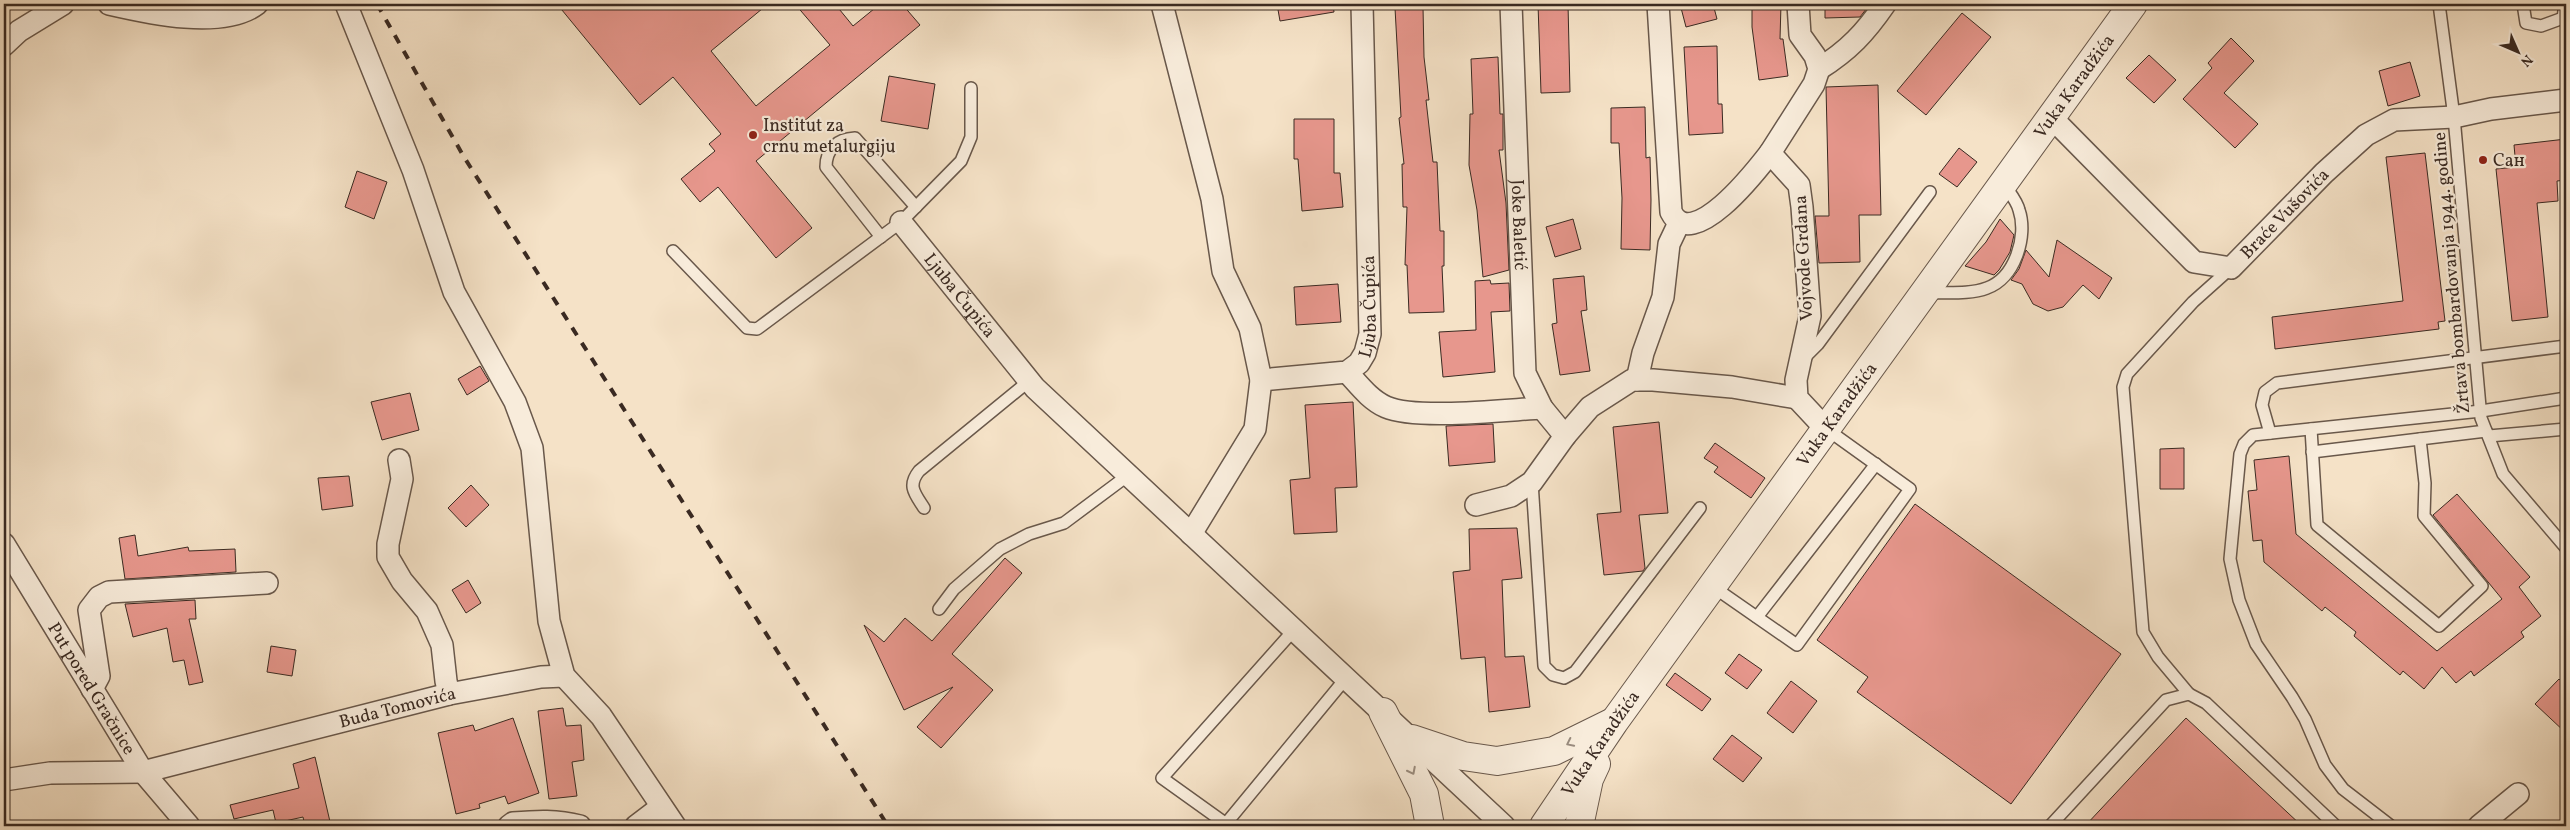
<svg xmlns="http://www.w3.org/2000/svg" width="2570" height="830" viewBox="0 0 2570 830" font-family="Vollkorn,serif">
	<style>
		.building { fill: #e7978d; stroke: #3a2a22 }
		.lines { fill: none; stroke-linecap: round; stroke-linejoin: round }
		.service-casing { stroke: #69584b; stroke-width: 14 }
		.minor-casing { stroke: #69584b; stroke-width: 24 }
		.tertiary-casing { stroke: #69584b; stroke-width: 30 }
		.service { stroke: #f8ecdb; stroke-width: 11 }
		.minor { stroke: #f8ecdb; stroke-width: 21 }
		.tertiary { stroke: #f8ecdb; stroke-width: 28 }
		.rail { stroke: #3a2a22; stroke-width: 4; stroke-dasharray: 9 9; stroke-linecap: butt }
		.oneway { stroke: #998b7e }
		.poi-dot { fill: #8f2418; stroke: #f8ecdb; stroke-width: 2 }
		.labels { text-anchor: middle; stroke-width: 4.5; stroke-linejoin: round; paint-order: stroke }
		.street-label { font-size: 18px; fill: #3a2a22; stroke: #f8ecdb }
		.poi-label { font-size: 18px; fill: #3a2a22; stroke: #f8ecdb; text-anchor: start }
	</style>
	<rect width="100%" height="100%" fill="#f5e2c7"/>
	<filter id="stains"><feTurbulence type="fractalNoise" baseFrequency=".004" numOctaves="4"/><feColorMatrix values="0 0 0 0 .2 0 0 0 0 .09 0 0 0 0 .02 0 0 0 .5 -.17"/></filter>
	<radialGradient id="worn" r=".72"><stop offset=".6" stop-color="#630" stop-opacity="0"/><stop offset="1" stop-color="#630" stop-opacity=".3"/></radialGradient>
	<g class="building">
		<path d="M557 4H768L711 51 756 106 830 45 795 4H835L853 26 880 4H902L920 25 756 161 812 228 776 258 718 187 700 202 681 179 715 151 709 144 721 134 673 77 640 105Z"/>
		<path d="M1277 4H1333L1334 12 1280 21Z"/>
		<path d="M1538 4H1568L1570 92 1541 93Z"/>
		<path d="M1680 4H1713L1717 19 1686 27Z"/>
		<path d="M1752 4H1781L1780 39H1783L1788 76 1759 80 1752 27Z"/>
		<path d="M1825 4H1870L1860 17 1825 18Z"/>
		<path d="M1423 7 1424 57 1429 100H1426L1433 162H1437L1440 231H1444V266H1442L1444 312 1409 313 1407 265H1405L1407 207H1403L1402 164H1404L1399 118 1401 117 1395 8Z"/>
		<path d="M1962 13 1991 37 1926 115 1897 91Z"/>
		<path d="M2231 38 2254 61 2224 93 2258 124 2235 148 2183 99 2212 68 2208 63Z"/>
		<path d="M1717 46 1718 104H1722L1723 133 1689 135 1684 47Z"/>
		<path d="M2149 55 2176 80 2154 103 2126 78Z"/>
		<path d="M1498 57 1500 114H1503V150H1499L1506 203 1509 270 1483 277 1477 210 1469 165 1470 114H1473L1471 59Z"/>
		<path d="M2410 62 2420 96 2388 106 2379 71Z"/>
		<path d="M889 76 935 84 928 129 881 121Z"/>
		<path d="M1878 85 1881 215H1859L1860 262 1819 263 1815 216H1829L1826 87Z"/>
		<path d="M1645 107 1646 158 1650 157 1651 200 1650 250 1621 249 1622 198 1619 143H1611V108Z"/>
		<path d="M1294 119H1334V173H1340L1343 207 1302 211 1298 159H1294Z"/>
		<path d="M2566 139V180L2557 181 2558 201 2537 203 2548 317 2512 321 2496 169 2516 167 2514 145Z"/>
		<path d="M1959 148 1977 162 1957 187 1939 174Z"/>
		<path d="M2425 153 2445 321 2438 322 2439 329 2275 349 2272 317 2403 301 2386 157Z"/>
		<path d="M357 171 387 182 374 219 345 207Z"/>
		<path d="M1573 219 1581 249 1555 257 1546 227Z"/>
		<path d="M2000 219 2014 235 2010 252 1999 270 1994 275 1965 266 1986 242Z"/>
		<path d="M2057 240 2112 278 2099 299 2083 285 2063 307 2048 311 2033 304 2022 284 2011 280 2019 269 2026 250 2049 277Z"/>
		<path d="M1584 276 1587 310 1581 311 1590 371 1560 375 1552 324 1557 323 1553 279Z"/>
		<path d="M1490 280 1491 284 1509 283 1510 311 1491 312 1495 372 1443 377 1439 332 1476 330 1475 281Z"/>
		<path d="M1338 284 1341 322 1296 325 1294 287Z"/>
		<path d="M480 366 489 381 467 395 458 379Z"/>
		<path d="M410 393 419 430 382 440 371 402Z"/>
		<path d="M1353 402 1357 487 1335 488 1337 532 1294 534 1290 480 1310 478 1305 405Z"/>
		<path d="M1659 422 1668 513 1639 515 1645 568 1643 571 1604 575 1597 514 1621 512 1613 427Z"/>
		<path d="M1493 424 1495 462 1449 466 1446 426Z"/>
		<path d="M1715 443 1765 478 1751 498 1714 472 1718 467 1704 458Z"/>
		<path d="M2184 448V489H2160V449Z"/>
		<path d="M2289 456 2296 534 2437 651 2502 599 2433 515 2457 494 2530 577 2519 587 2541 616 2521 632 2524 637 2474 676 2471 671 2456 683 2442 667 2424 689 2403 671 2400 675 2354 636 2356 632 2325 607 2322 611 2264 562 2262 540 2253 541 2248 491 2257 490 2254 460Z"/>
		<path d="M349 476 353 506 322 510 318 478Z"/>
		<path d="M471 485 489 505 466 527 448 508Z"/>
		<path d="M1915 504 2121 654 2011 804 1857 692 1868 677 1817 640Z"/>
		<path d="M1517 528 1522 578 1502 580 1505 657 1524 656 1530 707 1489 712 1485 657 1461 659 1453 572 1470 570 1469 529Z"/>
		<path d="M135 535 138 556 188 547 189 551 235 549 236 572 125 579 119 538Z"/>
		<path d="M1005 558 1022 573 952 654 993 690 941 748 917 727 953 687 904 710 864 625 884 642 905 618 932 641Z"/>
		<path d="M468 580 481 603 466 613 452 590Z"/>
		<path d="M195 600 196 619H189L203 682 189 685 184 660 173 662 167 628 133 637 125 604Z"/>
		<path d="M271 646 296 650 292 676 267 672Z"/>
		<path d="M1739 654 1762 670 1747 689 1725 673Z"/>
		<path d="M1675 673 1711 699 1702 711 1666 685Z"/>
		<path d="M2559 679 2566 686V733L2535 704Z"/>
		<path d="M1791 681 1817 701 1793 733 1767 713Z"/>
		<path d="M563 708 566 726 581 725 584 760 572 762 577 796 549 799 538 711Z"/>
		<path d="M513 718 539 793 508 804 505 796 479 804 480 808 456 814 438 733 473 725 475 731Z"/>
		<path d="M2186 718 2302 826H2085Z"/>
		<path d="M1732 735 1762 758 1743 782 1713 759Z"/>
		<path d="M315 757 331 826H305L303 817 276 823 273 810 234 819 230 805 299 788 293 764Z"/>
	</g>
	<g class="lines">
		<g class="service-casing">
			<g id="service">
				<path d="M2439 4 2454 117 2481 418 2503 474 2566 548"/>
				<path d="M2523 4 2526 23 2541 26 2563 18 2565 4"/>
				<path d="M881 237 826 167C826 149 837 139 855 138L916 207"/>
				<path d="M673 251 747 328 757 329 901 222 961 161 971 137V88"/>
				<path d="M1926 293C1945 292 1969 295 1987 288 2015 278 2028 236 2019 210 2017 201 2009 192 2004 184"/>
				<path d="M1804 358 1818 344 1930 192"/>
				<path d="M2311 429 2317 525 2439 626 2482 586 2424 516 2425 483 2420 439"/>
				<path d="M2270 433 2262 405 2265 392 2277 383 2566 346"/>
				<path d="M2489 436 2566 429"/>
				<path d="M2312 452 2486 431"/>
				<path d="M1532 482 1544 666 1553 675 1564 678 1575 672 1700 508"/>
				<path d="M924 508C915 494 907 486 919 471L1029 381"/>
				<path d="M1712 586 1797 645 1910 489 1825 428"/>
				<path d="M939 609 954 589 1000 549 1029 534 1064 523 1127 476"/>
				<path d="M1757 617 1876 464"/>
				<path d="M2189 694 2158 657 2143 632 2123 387 2127 374 2193 302 2231 268"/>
				<path d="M1224 826 1346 678"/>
				<path d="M1229 826 1162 778 1293 631"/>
				<path d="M2050 826 2166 700 2189 694 2206 703 2336 826"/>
				<path d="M2391 826 2343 789 2325 765 2305 719 2292 697 2256 644 2239 600 2230 559 2240 454 2244 444 2253 435 2481 411 2566 398"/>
			</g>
		</g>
		<g class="minor-casing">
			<g id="minor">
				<path d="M109 4C148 13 223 30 257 4"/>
				<path d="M346 4 413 170 454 292 515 402 532 448 549 621 564 676 601 716 675 826"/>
				<path d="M1162 4 1212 199 1223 271 1250 328 1261 380 1255 429 1191 534"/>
				<path id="s1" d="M1511 4 1525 373 1542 408 1565 436"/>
				<path d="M1658 4 1671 212C1692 254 1756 171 1770 153"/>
				<path d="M1798 4 1800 35 1815 56 1819 69 1814 84 1770 153 1799 185 1802 207 1810 316 1796 380 1797 398 1825 428"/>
				<path d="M4 45 19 31 63 4"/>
				<path d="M1819 69C1849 50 1865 33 1885 4"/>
				<path id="s2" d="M2050 116 2194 262 2231 268 2324 173 2366 135 2394 120 2454 117 2491 109 2566 100"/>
				<path id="s3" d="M901 222 1035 388 1504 826"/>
				<path d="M1347 372C1359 385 1370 400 1386 407 1416 420 1505 410 1542 408"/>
				<path id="s4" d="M1261 380 1347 372 1359 363 1365 353 1370 334 1362 4"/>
				<path d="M1637 380 1643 353 1663 297 1669 244 1679 223"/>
				<path d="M399 460 402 479 388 544V557L402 581 427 611 442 645 446 681 449 694"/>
				<path d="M1476 505 1511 496 1532 482 1565 436 1590 407 1632 380H1653L1732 387 1797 398"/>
				<path id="s5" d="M4 544 143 772 189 826"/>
				<path d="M92 689 99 676 89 610 99 597 109 592 267 583"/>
				<path id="s6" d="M4 780 50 773 143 772 449 694 541 677 564 676"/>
				<path d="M509 826 513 823C537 821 557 820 580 826"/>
				<path d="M636 826 661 807"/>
				<path d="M2479 826 2518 794"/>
			</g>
		</g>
		<g class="tertiary-casing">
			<g id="tertiary">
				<path d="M1383 712 1424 794 1430 826"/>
				<path d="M1412 739 1463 756 1497 761 1554 751 1613 722"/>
				<path id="s7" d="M1544 826 1614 722 2133 4"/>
				<path d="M1579 826 1589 779 1596 764"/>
			</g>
		</g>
		<use href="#service" class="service"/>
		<use href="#minor" class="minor"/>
		<use href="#tertiary" class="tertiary"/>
		<path class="rail" d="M377 4 464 157 888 826"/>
	</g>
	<defs><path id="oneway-chevron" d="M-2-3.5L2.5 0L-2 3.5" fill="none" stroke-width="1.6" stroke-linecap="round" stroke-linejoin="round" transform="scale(1.25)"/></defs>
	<g class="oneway">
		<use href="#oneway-chevron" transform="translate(1570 743) rotate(154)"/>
		<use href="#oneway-chevron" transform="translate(1412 771) rotate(63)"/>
	</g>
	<g class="poi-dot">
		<circle cx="753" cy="135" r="5"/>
		<circle cx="2483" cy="160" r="5"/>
	</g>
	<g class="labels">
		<g class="street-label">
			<text dy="6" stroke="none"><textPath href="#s7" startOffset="910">Vuka Karadžića</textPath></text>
			<text dy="6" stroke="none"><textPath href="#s2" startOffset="319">Braće Vušovića</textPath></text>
			<text dy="6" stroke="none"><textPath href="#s1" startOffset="221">Joke Baletić</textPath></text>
			<text transform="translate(1803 258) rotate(-93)" y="6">Vojvode Grdana</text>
			<text transform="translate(2451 273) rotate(-95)" y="6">Žrtava bombardovanja 1944. godine</text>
			<text dy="6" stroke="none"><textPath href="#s3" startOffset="94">Ljuba Čupića</textPath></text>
			<text dy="6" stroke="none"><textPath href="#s4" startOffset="160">Ljuba Čupića</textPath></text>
			<text dy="6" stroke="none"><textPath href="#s7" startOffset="505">Vuka Karadžića</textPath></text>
			<text dy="6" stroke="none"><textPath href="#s5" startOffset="169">Put pored Gračnice</textPath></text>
			<text dy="6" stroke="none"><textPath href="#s6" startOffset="402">Buda Tomovića</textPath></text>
			<text dy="6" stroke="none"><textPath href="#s7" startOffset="100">Vuka Karadžića</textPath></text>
		</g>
		<g class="poi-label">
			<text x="763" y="131">Institut za<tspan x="763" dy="21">crnu metalurgiju</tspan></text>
			<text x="2493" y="166">Сан</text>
		</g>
	</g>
	<rect width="2570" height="830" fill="none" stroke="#f5e2c7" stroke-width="20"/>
	<rect x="5" y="5" width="2560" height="820" fill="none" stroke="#3a2a22" stroke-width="2.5"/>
	<rect x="10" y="10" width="2550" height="810" fill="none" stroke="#3a2a22"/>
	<g transform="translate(2518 52) rotate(135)" stroke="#f8ecdb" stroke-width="4" paint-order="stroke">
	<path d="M0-4L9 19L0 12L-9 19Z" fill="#3a2a22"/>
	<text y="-8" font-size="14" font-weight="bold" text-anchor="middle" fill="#3a2a22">N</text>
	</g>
	<rect width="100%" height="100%" filter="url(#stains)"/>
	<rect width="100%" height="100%" fill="url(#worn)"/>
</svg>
